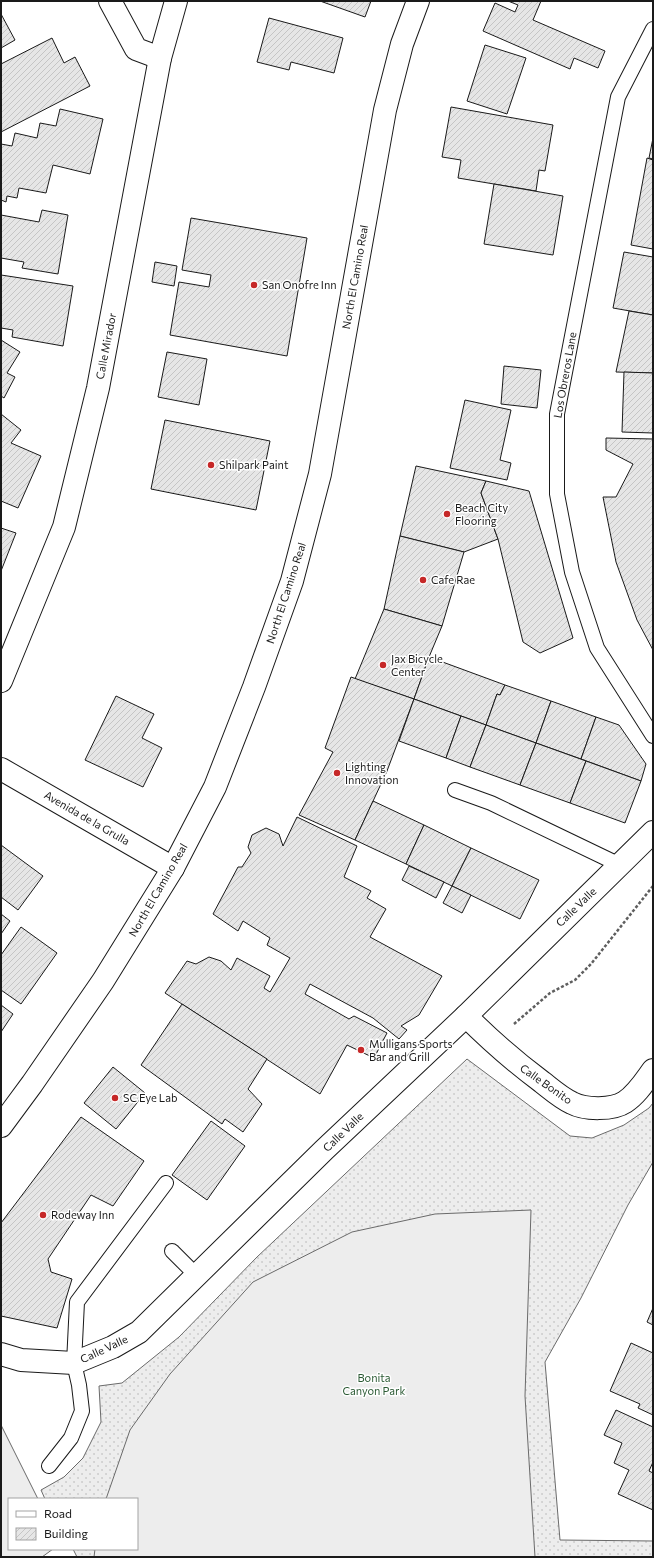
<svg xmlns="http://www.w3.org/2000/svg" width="654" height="1558" viewBox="0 0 654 1558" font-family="Commissioner,sans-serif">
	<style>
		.grass { fill: url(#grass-dots); stroke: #6a6a6a }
		.pitch { fill: #ededed; stroke: #6a6a6a }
		.building { fill: url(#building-hatch); stroke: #1a1a1a }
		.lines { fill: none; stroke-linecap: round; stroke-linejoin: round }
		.service-casing { stroke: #1a1a1a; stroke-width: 16 }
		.minor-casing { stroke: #1a1a1a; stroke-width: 24 }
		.tertiary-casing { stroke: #1a1a1a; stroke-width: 24 }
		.primary-casing { stroke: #1a1a1a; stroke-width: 24 }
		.path { stroke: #5f5f5f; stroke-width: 2.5; stroke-dasharray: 3 2; stroke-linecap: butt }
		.service { stroke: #fff; stroke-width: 14 }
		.minor { stroke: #fff; stroke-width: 22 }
		.tertiary { stroke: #fff; stroke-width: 22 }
		.primary { stroke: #fff; stroke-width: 22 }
		.poi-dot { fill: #c62828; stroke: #fff; stroke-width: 1.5 }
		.labels { text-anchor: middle; stroke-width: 3; stroke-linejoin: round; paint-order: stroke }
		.street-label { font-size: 11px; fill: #1a1a1a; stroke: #fff }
		.poi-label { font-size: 11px; fill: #1a1a1a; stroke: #fff; text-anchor: start }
		.park-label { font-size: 11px; fill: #2b5a34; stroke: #fff }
	</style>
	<defs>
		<pattern id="grass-dots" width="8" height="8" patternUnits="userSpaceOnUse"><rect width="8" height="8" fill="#ededed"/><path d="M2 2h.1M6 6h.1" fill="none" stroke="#cbcbcb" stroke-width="1.8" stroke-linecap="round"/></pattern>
		<pattern id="building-hatch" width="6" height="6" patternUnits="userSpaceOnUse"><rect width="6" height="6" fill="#e6e6e6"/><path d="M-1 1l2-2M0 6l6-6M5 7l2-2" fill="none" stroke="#c5c5c5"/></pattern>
	</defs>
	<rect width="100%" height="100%" fill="#fff"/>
	<path class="grass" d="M467 1059 570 1136 592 1138 624 1125 649 1108 653 1103V1162L628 1205 581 1298 545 1362 560 1540 653 1541V1557H77L73 1549H137V1499H45L41 1490 64 1477 83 1458 101 1422 99 1386 122 1383 179 1337 257 1257Z"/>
	<g class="pitch">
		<path d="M531 1210 525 1396 535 1557H94L95 1549H137V1499H106L130 1430 170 1374 253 1282 352 1232 435 1214Z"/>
		<path d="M1 1425 38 1499H9V1549H53L42 1557H1Z"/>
	</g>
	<g class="building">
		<path d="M320 1H371L365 17Z"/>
		<path d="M508 1H541L533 20 605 51 598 68 574 58 570 69 483 31 495 3 515 12 518 5Z"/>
		<path d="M1 14 15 40 1 48Z"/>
		<path d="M269 18 343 38 334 73 291 62 289 70 257 62Z"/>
		<path d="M52 38 64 63 75 57 90 86 1 132V64Z"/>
		<path d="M485 45 526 58 507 114 467 101Z"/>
		<path d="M451 107 553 125 545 171 539 170 536 191 458 178 461 160 442 157Z"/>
		<path d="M60 109 103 119 90 174 53 165 46 193 19 188 17 198 7 196 6 202 1 200V144L12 146 15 133 37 138 40 123 56 126Z"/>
		<path d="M653 138V159L649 158Z"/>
		<path d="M647 158 653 160V249L631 245Z"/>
		<path d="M494 184 563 196 553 255 484 244Z"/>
		<path d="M42 210 68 215 58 274 22 268 24 262 1 258V215L39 222Z"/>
		<path d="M191 218 307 238 287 356 170 335 179 282 209 287 211 275 182 270Z"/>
		<path d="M624 252 653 257V315L613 308Z"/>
		<path d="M155 262 177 266 174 286 152 282Z"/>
		<path d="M1 275 73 286 63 346 12 337 13 330 1 328Z"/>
		<path d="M629 311 653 315V373L616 372Z"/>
		<path d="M1 340 20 352 7 373 15 377 4 398 1 396Z"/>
		<path d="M167 352 207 359 199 405 158 397Z"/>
		<path d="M504 366 541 370 537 408 501 404Z"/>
		<path d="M624 372 653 373V433L622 432Z"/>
		<path d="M465 400 511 410 500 460 511 463 507 480 450 468Z"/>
		<path d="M1 414 21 430 11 443 41 456 18 508 1 501Z"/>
		<path d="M165 420 270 441 256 510 151 489Z"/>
		<path d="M606 438 653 439V650L637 620 616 562 603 497H616L633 464 606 450Z"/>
		<path d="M416 466 486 481 481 493 498 539 464 552 400 536Z"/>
		<path d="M486 481 529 491 573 638 540 653 523 642 498 539 481 493Z"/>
		<path d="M1 528 16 533 1 571Z"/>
		<path d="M400 536 464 552 442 626 384 609Z"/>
		<path d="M384 609 442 626 429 657 414 699 355 679Z"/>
		<path d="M429 657 505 685 500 695 497 694 486 725 414 699Z"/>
		<path d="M351 677 414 699 387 771 355 840 299 815 333 752 325 748Z"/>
		<path d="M505 685 551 701 536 743 486 725 497 694 500 695Z"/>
		<path d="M116 696 154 714 142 738 162 748 143 787 85 760Z"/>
		<path d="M414 699 461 716 446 758 399 741Z"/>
		<path d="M551 701 596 717 581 759 536 743Z"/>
		<path d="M461 716 486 725 470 767 446 758Z"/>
		<path d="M596 717 619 725 646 764 641 781 581 759Z"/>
		<path d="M486 725 536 743 520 785 470 767Z"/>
		<path d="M536 743 586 761 570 803 520 785Z"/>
		<path d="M586 761 641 781 625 823 570 803Z"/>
		<path d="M373 801 424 825 406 864 355 840Z"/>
		<path d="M297 817 357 846 344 877 371 891 367 898 386 909 370 937 442 976 419 1015 401 1026 407 1030 399 1039 373 1018 310 984 305 994 349 1019 354 1016 387 1033 374 1058 347 1045 320 1094 165 993 187 961 196 964 209 957 221 961 231 970 237 958 270 976 264 988 270 992 290 958 267 945 270 938 243 921 238 931 213 914 238 867H242L251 853 248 847 252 835 266 828 279 834 283 846Z"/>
		<path d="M424 825 471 848 452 886 406 864Z"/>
		<path d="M1 845 43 876 18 910 1 897Z"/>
		<path d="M471 848 539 880 520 919 452 886Z"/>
		<path d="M409 866 444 882 436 898 402 880Z"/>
		<path d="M452 886 471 895 462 913 443 903Z"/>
		<path d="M1 914 10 921 1 934Z"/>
		<path d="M21 927 57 953 21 1004 1 990V955Z"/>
		<path d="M182 1004 267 1059 248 1089 262 1104 243 1132 225 1119 222 1124 141 1065Z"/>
		<path d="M1 1005 13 1014 1 1032Z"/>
		<path d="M113 1067 145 1093 116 1129 84 1103Z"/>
		<path d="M81 1117 144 1161 113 1206 91 1195 48 1259 51 1272 72 1279 57 1328 1 1316V1223Z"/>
		<path d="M211 1121 245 1146 207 1200 172 1175Z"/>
		<path d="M653 1308V1325L647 1322Z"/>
		<path d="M631 1343 653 1353V1415L638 1408 640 1404 610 1391Z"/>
		<path d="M616 1410 653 1427V1462L649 1471 653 1473V1510L618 1494 629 1470 614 1463 622 1443 604 1435Z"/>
	</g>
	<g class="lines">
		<g class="service-casing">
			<g id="service">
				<path d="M653 29 618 97 557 414V494L572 572 597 648 653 736"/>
				<path d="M455 790 491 803 620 865"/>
				<path d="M172 1251 196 1275"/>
				<path d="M49 1466 71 1438 82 1411 79 1385 74 1363 77 1302 166 1183"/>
			</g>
		</g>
		<g class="minor-casing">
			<g id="minor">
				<path d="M110 1 136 49 160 58"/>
				<path d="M1 681 64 527 98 388 160 58 176 1"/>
				<path d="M466 1016C490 1040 515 1062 542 1082 551 1089 561 1098 572 1103 585 1110 613 1110 625 1102 637 1094 645 1081 653 1070"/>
			</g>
		</g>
		<g class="tertiary-casing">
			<g id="tertiary">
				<path d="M1 769 173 868"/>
				<path d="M1 1354 21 1360 74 1363 113 1347 139 1332 324 1150 466 1016 653 832"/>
			</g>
		</g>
		<g class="primary-casing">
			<path id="primary" d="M1 1126 32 1084 103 981 173 868 215 787 254 687 292 581 320 474 385 110 402 44 418 1"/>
		</g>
		<path class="path" d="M514 1024 550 993 575 980 591 964 653 886"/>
		<use href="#service" class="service"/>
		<use href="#minor" class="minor"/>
		<use href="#tertiary" class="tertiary"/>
		<use href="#primary" class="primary"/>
	</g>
	<g class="poi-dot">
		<circle cx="254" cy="285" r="4"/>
		<circle cx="211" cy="465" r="4"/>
		<circle cx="447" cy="514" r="4"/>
		<circle cx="423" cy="580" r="4"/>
		<circle cx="383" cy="665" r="4"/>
		<circle cx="337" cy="773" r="4"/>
		<circle cx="361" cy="1050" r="4"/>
		<circle cx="115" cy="1098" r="4"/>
		<circle cx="43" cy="1215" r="4"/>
	</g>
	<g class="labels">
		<g class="street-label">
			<text transform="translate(355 277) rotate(-80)" y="4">North El Camino Real</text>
			<text transform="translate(106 346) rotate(-79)" y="4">Calle Mirador</text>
			<text transform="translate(565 375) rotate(-80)" y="4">Los Obreros Lane</text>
			<text transform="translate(286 593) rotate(-72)" y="4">North El Camino Real</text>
			<text transform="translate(87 818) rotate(30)" y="4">Avenida de la Grulla</text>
			<text transform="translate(158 890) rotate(-60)" y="4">North El Camino Real</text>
			<text transform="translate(576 907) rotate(-44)" y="4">Calle Valle</text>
			<text transform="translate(546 1084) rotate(35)" y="4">Calle Bonito</text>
			<text transform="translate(343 1132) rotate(-44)" y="4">Calle Valle</text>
			<text transform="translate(104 1349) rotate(-25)" y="4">Calle Valle</text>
		</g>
		<g class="poi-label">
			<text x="262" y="289">San Onofre Inn</text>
			<text x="219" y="469">Shilpark Paint</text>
			<text x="455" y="512">Beach City<tspan x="455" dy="13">Flooring</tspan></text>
			<text x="431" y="584">Cafe Rae</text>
			<text x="391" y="663">Jax Bicycle<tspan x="391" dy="13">Center</tspan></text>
			<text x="345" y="771">Lighting<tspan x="345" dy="13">Innovation</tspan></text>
			<text x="369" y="1048">Mulligans Sports<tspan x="369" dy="13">Bar and Grill</tspan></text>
			<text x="123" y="1102">SC Eye Lab</text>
			<text x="51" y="1219">Rodeway Inn</text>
		</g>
		<g class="park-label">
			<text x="374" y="1382">Bonita<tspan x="374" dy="13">Canyon Park</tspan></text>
		</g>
	</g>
	<rect width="654" height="1558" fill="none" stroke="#1a1a1a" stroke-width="4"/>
	<rect x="8" y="1498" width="130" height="52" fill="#ffffff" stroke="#a3a3a3"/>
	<rect x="16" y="1511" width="20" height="6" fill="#ffffff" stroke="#a3a3a3"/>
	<text x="44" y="1518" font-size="12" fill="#1a1a1a">Road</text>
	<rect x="16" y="1528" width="20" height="12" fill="url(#building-hatch)" stroke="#a3a3a3"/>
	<text x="44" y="1538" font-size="12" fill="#1a1a1a">Building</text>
</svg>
